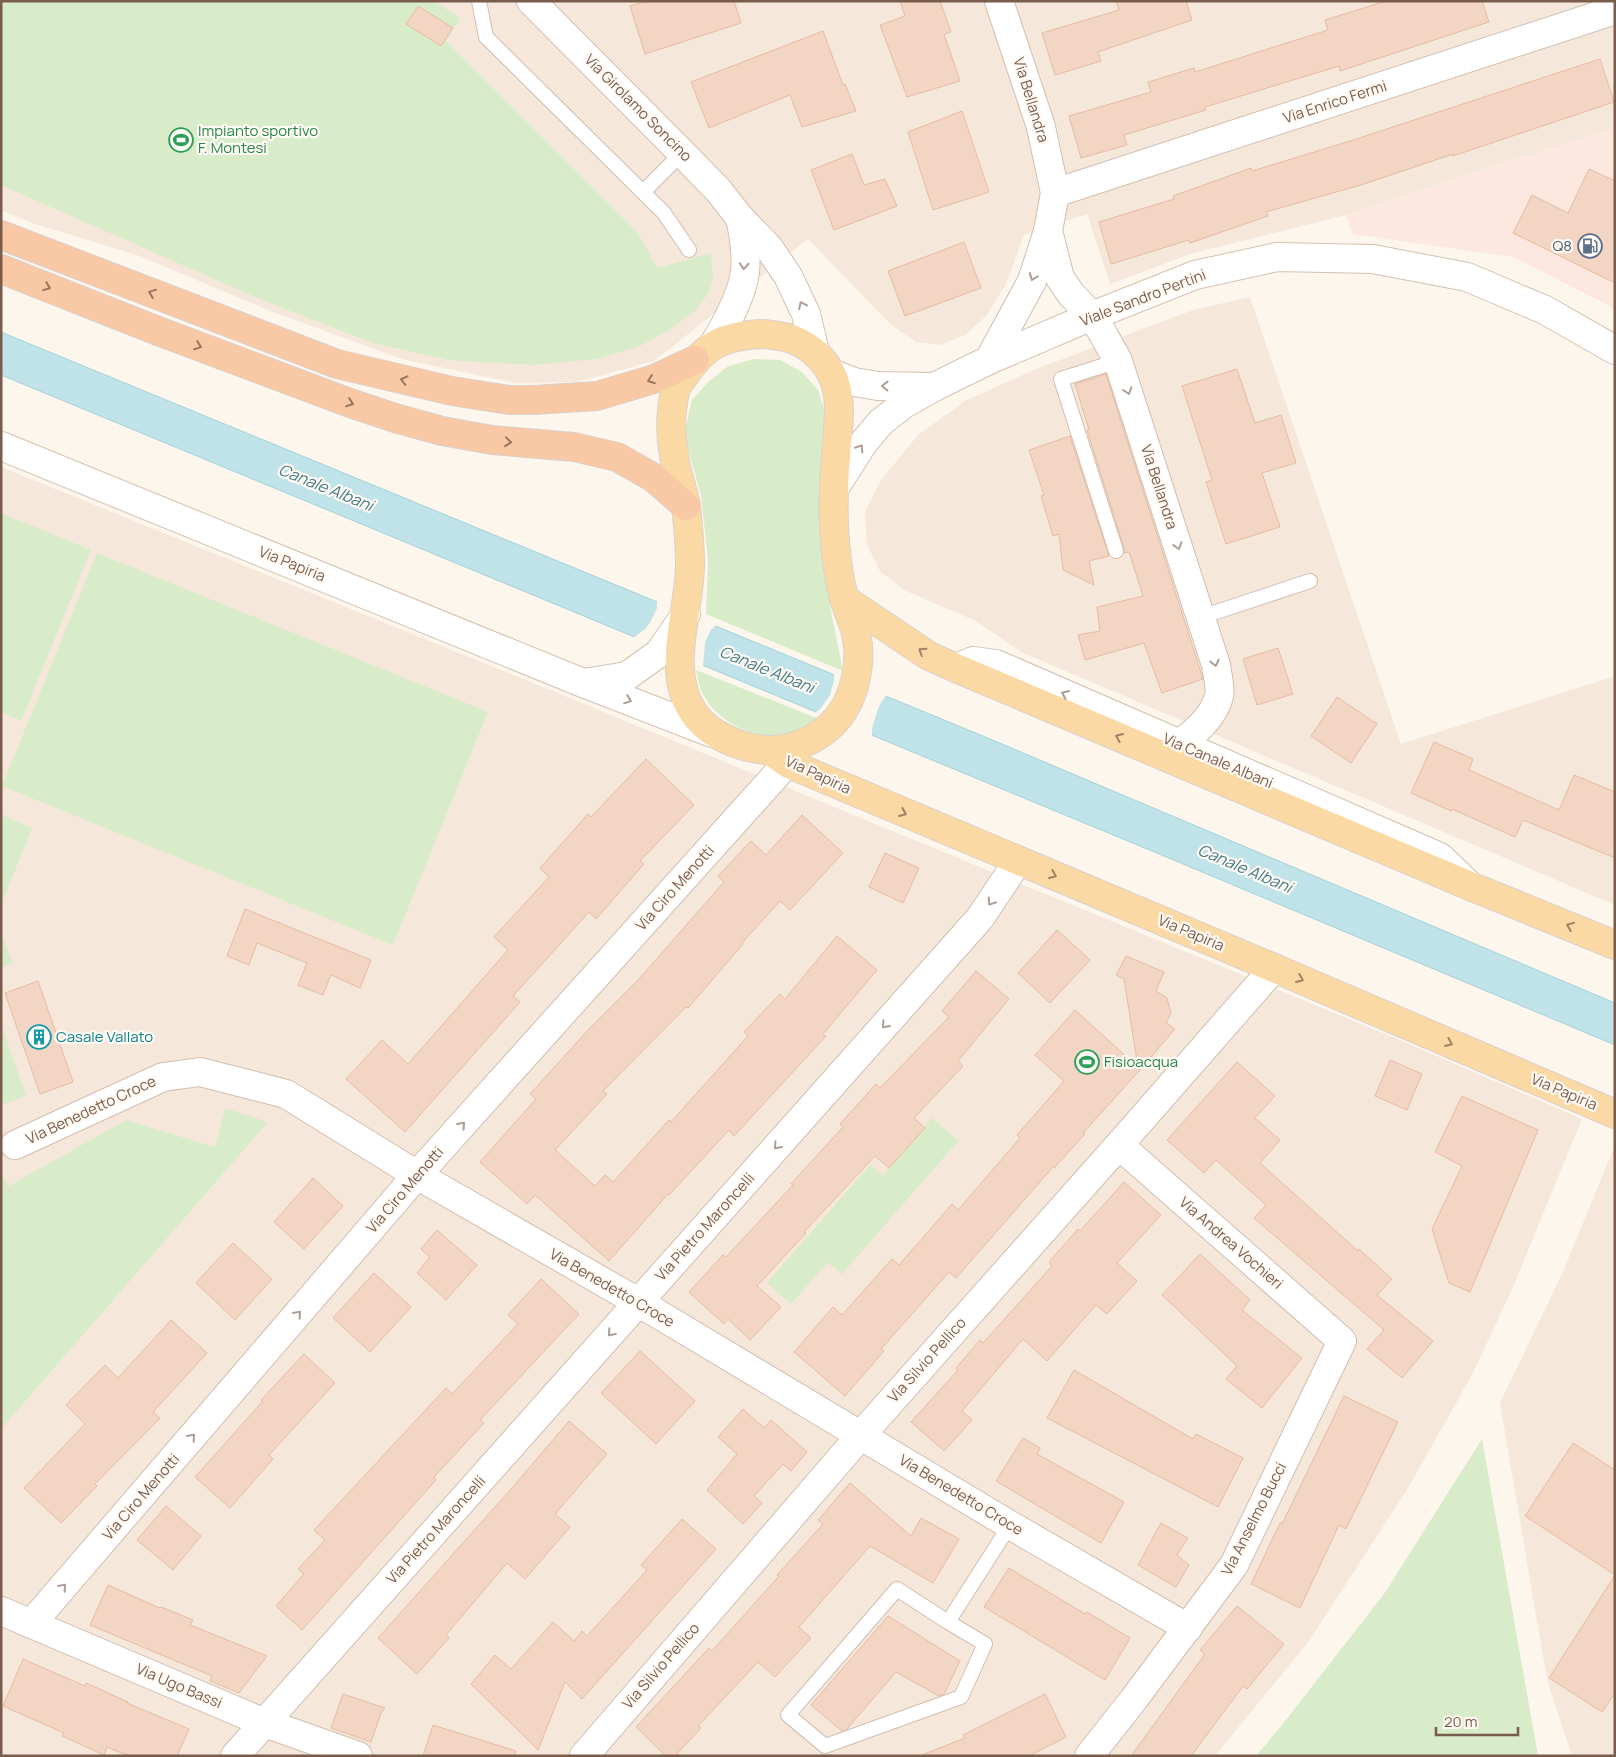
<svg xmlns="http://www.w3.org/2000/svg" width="1616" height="1757" viewBox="0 0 1616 1757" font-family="Manrope,sans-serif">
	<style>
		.residential { fill: #f5e8da }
		.commercial { fill: #fde8e0 }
		.green { fill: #d8ecc9 }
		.water { fill: #bfe3e8; stroke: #a5d3da }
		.pier { fill: #fdf6ec }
		.building { fill: #f3d5c3; stroke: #e6bba3 }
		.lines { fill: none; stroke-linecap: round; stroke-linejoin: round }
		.service-casing { stroke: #d1beb0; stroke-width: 16 }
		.minor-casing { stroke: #d1beb0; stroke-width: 30 }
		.secondary-casing { stroke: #d6c0b0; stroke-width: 30 }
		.primary-casing { stroke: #dad1cd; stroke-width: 30 }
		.trunk-casing { stroke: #dad1cd; stroke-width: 30 }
		.service { stroke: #fff; stroke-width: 14 }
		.minor { stroke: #fff; stroke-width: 28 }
		.secondary { stroke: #fff; stroke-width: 28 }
		.primary { stroke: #fbd9a5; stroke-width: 28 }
		.trunk { stroke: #f9c8a4; stroke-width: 28 }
		.oneway { stroke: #af9d94 }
		.oneway2 { stroke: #9a7763 }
		.oneway3 { stroke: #a18267 }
		.labels { text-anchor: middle; stroke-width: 4.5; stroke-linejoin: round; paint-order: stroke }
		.street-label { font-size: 15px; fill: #7a5c4d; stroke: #fffaf3 }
		.leisure-label { font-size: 15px; fill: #27864d; stroke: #fffaf3; text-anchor: start }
		.service-label { font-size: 15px; fill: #4e5e75; stroke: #fffaf3; text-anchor: end }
		.culture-label { font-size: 15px; fill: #0d838f; stroke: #fffaf3; text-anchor: start }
		.water-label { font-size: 16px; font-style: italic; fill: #437c86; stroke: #fffaf3 }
	</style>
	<rect width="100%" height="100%" fill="#fdf6ec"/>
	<g class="residential">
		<path d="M1 1H1615V127L1346 215 1190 254 1110 284 1087 214 1024 235 1006 284 986 316 965 335 940 345 916 342 891 325 808 239 654 361 577 382 516 383 402 359 270 311 137 255 35 224 1 210Z"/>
		<path d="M1250 297 1401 744 1615 676V905L1021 652 976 621 904 590 880 571 867 545 865 512 881 480 918 435 965 401 1036 369 1193 310Z"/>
		<path d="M1 467 538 685 1400 1040 1582 1119 1513 1287 1473 1373 1408 1488 1309 1641 1215 1756H1Z"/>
		<path d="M1615 1145V1756H1572L1547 1680 1500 1403 1562 1274Z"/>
	</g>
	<path class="commercial" d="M1615 127V312L1610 306 1513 257 1353 234 1346 215Z"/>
	<g class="green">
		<path d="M1 1H434L460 18 446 41 638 233 657 268 711 253 713 278 709 292 697 309 668 331 638 347 596 359 533 365 448 360 373 343 257 298 1 185Z"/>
		<path d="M753 359 780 360 802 372 818 390 829 425 823 552 831 611 843 671 706 614 708 560 701 495 687 445 686 426 692 400 709 381 727 367Z"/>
		<path d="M1 513 91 550 21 721 1 712Z"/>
		<path d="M97 553 488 712 393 945 2 786Z"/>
		<path d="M696 670 819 719C808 725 799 731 787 734 756 741 719 723 704 696 699 688 698 678 696 670Z"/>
		<path d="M2 815 32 828 1 905V816Z"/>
		<path d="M1 932 13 963 1 967Z"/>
		<path d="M1 1024 26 1096 1 1105Z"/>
		<path d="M225 1108 268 1122 1 1429V1174L9 1186 126 1120 215 1147Z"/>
		<path d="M932 1118 958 1141 842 1274 828 1262 791 1304 767 1283 870 1165 883 1176Z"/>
		<path d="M1482 1439 1538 1756H1256L1282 1725 1384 1594Z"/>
	</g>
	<path class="water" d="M1 332 983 736 1615 1003V1045L1164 856 1 375Z"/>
	<g class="pier">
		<path d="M657 599 717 624 710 631 705 643 703 668 632 639 645 629 651 621 657 608Z"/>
		<path d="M834 672 887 694 879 706 872 728V738L814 714 821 708 830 695 834 681Z"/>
	</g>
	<g class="building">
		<path d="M646 1H734L741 23 645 54 630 6Z"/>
		<path d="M900 1H940L951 32 944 34 960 81 907 97 880 25 905 16Z"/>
		<path d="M1116 1H1186L1192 20 1098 52 1101 61 1055 75 1042 33 1119 10Z"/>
		<path d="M1386 1H1482L1489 22 1340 71 1339 66 1205 107 1206 110 1124 135 1127 145 1081 158 1069 116 1151 92 1148 82 1194 68 1195 72 1328 30 1325 20Z"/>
		<path d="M418 6 453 28 441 46 406 24Z"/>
		<path d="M823 31 843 85 845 84 856 111 802 127 790 95 709 128 691 82Z"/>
		<path d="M1600 59 1614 102 1453 156V154L1361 185 1266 212 1268 216 1190 243 1189 240 1111 264 1099 222 1174 199 1173 196 1251 168 1252 171 1347 142Z"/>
		<path d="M962 111 989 192 933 210 908 132Z"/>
		<path d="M852 154 864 185 885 179 897 206 834 230 811 170Z"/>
		<path d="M1589 169 1615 181V283L1513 233 1532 195 1568 213Z"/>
		<path d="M964 242 981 288 905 316 888 271Z"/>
		<path d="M1237 369 1255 423 1281 415 1296 463 1262 473 1280 527 1226 544 1206 482 1212 480 1182 386Z"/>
		<path d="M1106 374 1203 679 1162 693 1144 643 1085 660 1078 635 1100 631 1097 607 1143 596 1129 552 1124 553V548L1087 430H1089L1075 384Z"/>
		<path d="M1070 436 1109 556 1089 561 1094 585 1063 570 1059 534 1053 536 1041 496 1044 495 1029 450Z"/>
		<path d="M1278 648 1293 694 1257 705 1243 659Z"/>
		<path d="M1337 697 1377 724 1351 763 1311 736Z"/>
		<path d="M1434 742 1473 759 1469 770 1559 810 1574 775 1615 792V858L1523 820 1515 837 1452 809 1451 811 1411 793Z"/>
		<path d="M646 759 694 805 640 861 644 864 596 919 589 912 513 996 520 1002 405 1132 346 1079 382 1040 408 1064 508 950 494 937 549 877 540 868 588 814 591 817Z"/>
		<path d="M802 815 843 853 790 910 780 901 742 943 743 944 688 1008 686 1007 603 1091 607 1094 555 1150 595 1186 605 1175 613 1182 669 1120 671 1122 748 1036 744 1032 780 994 785 999 837 936 877 970 823 1034 826 1036 734 1136 729 1130 669 1195 668 1194 609 1261 535 1195 527 1204 480 1162 536 1099 530 1094 589 1029 639 979 724 882 718 876 751 841 766 855Z"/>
		<path d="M885 853 919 868 903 903 869 887Z"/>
		<path d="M245 909 371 960 360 988 331 975 323 995 298 985 307 963 257 943 249 965 227 956Z"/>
		<path d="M1057 930 1090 960 1050 1003 1018 973Z"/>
		<path d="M1126 956 1164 972 1156 991 1167 998 1171 1013 1166 1023 1175 1029 1139 1071 1083 1133 1085 1134 1054 1168 1053 1167 956 1278 949 1272 881 1349 884 1351 845 1396 794 1352 833 1307 842 1315 892 1259 899 1265 952 1204 958 1210 1020 1138 1017 1135 1064 1081 1035 1055 1075 1010 1138 1067 1124 979 1116 975Z"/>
		<path d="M976 971 1009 999 958 1061 963 1066 914 1118 925 1128 889 1168 875 1156 804 1232 806 1233 757 1286 781 1307 750 1340 728 1319 724 1324 689 1292 723 1255 726 1257 793 1185 791 1184 843 1127 840 1124 876 1084 880 1088 949 1017 942 1011Z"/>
		<path d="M38 981 73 1082 40 1094 5 993Z"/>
		<path d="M1390 1060 1422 1074 1407 1110 1375 1096Z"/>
		<path d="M1237 1062 1275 1096 1255 1118 1280 1140 1260 1163 1358 1251 1359 1249 1392 1279 1377 1295 1433 1341 1402 1378 1367 1349 1384 1330 1254 1218 1266 1205 1216 1160 1204 1173 1167 1140Z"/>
		<path d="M1462 1096 1538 1130 1470 1292 1449 1283 1432 1229 1462 1166 1435 1152Z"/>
		<path d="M313 1178 343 1206 304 1249 274 1222Z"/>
		<path d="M1124 1182 1161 1215 1117 1263 1137 1281 1107 1314 1096 1305 1047 1361 1023 1339 962 1411 972 1420 944 1451 911 1422 958 1370 956 1368 980 1340 983 1343 1052 1266 1049 1262 1078 1229 1080 1231Z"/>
		<path d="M437 1230 477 1265 446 1300 417 1273 430 1257 421 1249Z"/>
		<path d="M233 1243 272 1279 235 1320 196 1283Z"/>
		<path d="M1200 1254 1250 1300 1242 1310 1302 1358 1262 1408 1226 1379 1237 1366 1162 1295Z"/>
		<path d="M374 1273 411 1307 370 1352 333 1318Z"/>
		<path d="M541 1279 579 1314 480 1420 484 1423 434 1477 436 1480 302 1630 276 1606 304 1574 298 1569 325 1540 314 1530 446 1388 452 1394 518 1324 508 1315Z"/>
		<path d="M171 1320 207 1353 153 1412 160 1418 95 1484 97 1486 61 1523 24 1488 85 1424 66 1405 105 1365 118 1378Z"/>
		<path d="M640 1351 695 1401 656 1444 601 1393Z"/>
		<path d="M304 1354 335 1383 269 1455 273 1459 230 1508 195 1477 263 1401 261 1400Z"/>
		<path d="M1074 1370 1193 1439 1196 1434 1243 1458 1218 1507 1047 1418Z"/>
		<path d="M1344 1396 1398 1422 1346 1529 1339 1525 1300 1608 1251 1584 1280 1523 1282 1524Z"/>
		<path d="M743 1409 764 1428 771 1420 807 1452 791 1471 783 1464 754 1496 762 1503 743 1524 707 1490 737 1454 718 1437Z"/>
		<path d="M569 1421 607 1454 555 1514 570 1527 525 1579 507 1563 446 1635 449 1638 417 1674 378 1638 512 1488Z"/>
		<path d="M1023 1438 1040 1448 1037 1454 1124 1502 1101 1543 996 1481Z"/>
		<path d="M1573 1443 1615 1470V1575L1525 1516Z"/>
		<path d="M850 1483 911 1536 921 1518 959 1539 933 1583 870 1546 799 1627 811 1638 775 1677 758 1662 698 1726 701 1728 675 1756H666L636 1727 709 1648 712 1651 779 1576 777 1575 823 1524 818 1520Z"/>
		<path d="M166 1506 201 1536 173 1570 137 1540Z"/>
		<path d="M682 1519 716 1549 582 1699 565 1682 538 1750 471 1684 495 1655 511 1669 553 1622 574 1641 582 1631 587 1636 647 1570 641 1565Z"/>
		<path d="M1161 1523 1188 1538 1177 1555 1189 1565 1176 1587 1138 1565Z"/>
		<path d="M1009 1568 1085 1614 1087 1612 1130 1638 1105 1680 984 1607Z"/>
		<path d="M1615 1575V1693L1602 1712 1549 1678Z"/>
		<path d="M108 1585 160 1608 161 1607 193 1620 190 1625 267 1656 239 1693 210 1681 212 1676 90 1625Z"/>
		<path d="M1237 1606 1284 1644 1247 1689 1243 1686 1191 1756H1131L1205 1654 1200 1650Z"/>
		<path d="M888 1616 960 1661 944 1694 939 1696 896 1672 847 1729 842 1731 811 1705Z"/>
		<path d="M23 1659 85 1686 86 1683 128 1702 127 1703 189 1729 177 1756H129L107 1747 104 1755 62 1736 64 1733 3 1706Z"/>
		<path d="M343 1694 385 1708 381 1713 371 1742 331 1728Z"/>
		<path d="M1045 1694 1066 1737 1029 1756H924V1754L965 1738 963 1735Z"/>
		<path d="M433 1725 516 1751 515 1756H423Z"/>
	</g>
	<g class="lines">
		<g class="service-casing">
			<g id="service">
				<path d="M479 1 486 37 664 213 689 250"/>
				<path d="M643 192 682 153"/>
				<path d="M1116 551 1061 379 1118 361"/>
				<path d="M1201 617 1310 581"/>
				<path d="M948 1622 985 1644 961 1697 825 1746 788 1715 897 1589 948 1622 1010 1525"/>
			</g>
		</g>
		<g class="minor-casing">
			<g id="minor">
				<path d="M1055 193 1615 10"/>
				<path d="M1048 231 1060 278 1071 294 1092 316 1102 332 1118 361 1216 665C1217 674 1221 687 1219 696 1214 716 1195 733 1179 744"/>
				<path d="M989 360 1032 281 1048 231 1055 193 1041 127 999 1"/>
				<path d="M956 668 973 661 996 664 1440 857 1470 886"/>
				<path d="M15 1145 163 1077 200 1072 286 1094 417 1175 638 1302 1010 1525 1188 1628"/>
				<path d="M1 1611 265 1723 358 1756"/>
				<path d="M31 1624 417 1175 787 763"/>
				<path d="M235 1756 980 918 1018 861"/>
				<path d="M584 1756 861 1435 1119 1145 1274 968"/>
				<path d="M1089 1756 1134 1699 1234 1565 1342 1341 1119 1145"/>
			</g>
		</g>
		<g class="secondary-casing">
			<g id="secondary">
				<path d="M531 1 682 153 719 191 740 218 769 248 788 276 806 314 815 352"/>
				<path d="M714 344C726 324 742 296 745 272 747 254 744 236 740 218"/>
				<path d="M831 373 854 382 878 386 934 387"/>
				<path d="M1 446 583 683 712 733"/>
				<path d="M834 489 864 442 881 422 904 404 934 387 989 360 1092 316 1195 275 1277 257 1373 259 1467 277 1545 310 1615 350"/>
				<path d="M584 683 627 676 659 653 686 614"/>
			</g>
		</g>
		<g class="primary-casing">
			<g id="primary">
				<path d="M764 334C773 335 786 336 794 340 810 346 825 360 832 375 844 401 837 430 836 457 834 480 833 503 834 525 835 550 838 575 844 598 847 610 853 621 856 633 863 665 854 706 828 728 811 742 792 750 770 750 742 749 709 736 693 712 665 670 690 610 690 564 690 545 688 524 686 506 683 489 676 472 674 455 671 438 670 420 673 403 674 398 674 392 676 388 678 383 682 379 685 375 706 343 727 335 764 334Z"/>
				<path d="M844 599 929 656 956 668 1470 886 1615 945"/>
				<path d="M769 750 787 763 1274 968 1615 1114"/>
			</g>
		</g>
		<g class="trunk-casing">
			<g id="trunk">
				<path d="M1 235 337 364 452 391 509 400H534L597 396 654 379 695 360"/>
				<path d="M1 269 158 331 350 403 395 418 442 431 492 440 574 447 617 457 654 478 686 506"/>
			</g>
		</g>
		<use href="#service" class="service"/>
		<use href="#minor" class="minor"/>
		<use href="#secondary" class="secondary"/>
		<use href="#primary" class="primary"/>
		<use href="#trunk" class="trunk"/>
	</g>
	<defs><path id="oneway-chevron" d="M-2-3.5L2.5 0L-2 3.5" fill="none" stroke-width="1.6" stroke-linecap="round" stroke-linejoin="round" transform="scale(1.25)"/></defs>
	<g class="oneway">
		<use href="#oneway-chevron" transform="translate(744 266) rotate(93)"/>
		<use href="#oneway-chevron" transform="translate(1033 277) rotate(111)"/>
		<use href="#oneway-chevron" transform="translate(802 305) rotate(-116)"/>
		<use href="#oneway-chevron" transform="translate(885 386) rotate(-179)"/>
		<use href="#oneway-chevron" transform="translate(1128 391) rotate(72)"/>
		<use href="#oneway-chevron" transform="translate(860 448) rotate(-57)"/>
		<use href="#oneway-chevron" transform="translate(1178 546) rotate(72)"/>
		<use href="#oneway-chevron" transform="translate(1215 663) rotate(77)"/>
		<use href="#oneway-chevron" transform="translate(1065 694) rotate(-156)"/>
		<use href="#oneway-chevron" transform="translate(628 700) rotate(21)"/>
		<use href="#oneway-chevron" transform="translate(991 902) rotate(123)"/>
		<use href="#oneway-chevron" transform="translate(885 1025) rotate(132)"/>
		<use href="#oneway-chevron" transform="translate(462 1125) rotate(-48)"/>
		<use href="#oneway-chevron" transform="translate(777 1146) rotate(132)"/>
		<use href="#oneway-chevron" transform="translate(298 1314) rotate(-49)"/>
		<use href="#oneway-chevron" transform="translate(611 1333) rotate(132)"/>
		<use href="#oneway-chevron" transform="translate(192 1437) rotate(-49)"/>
		<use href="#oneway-chevron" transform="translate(63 1587) rotate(-49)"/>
	</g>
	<g class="oneway2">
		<use href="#oneway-chevron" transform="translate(47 287) rotate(22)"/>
		<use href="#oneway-chevron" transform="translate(152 293) rotate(-159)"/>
		<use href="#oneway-chevron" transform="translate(198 346) rotate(21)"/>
		<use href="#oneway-chevron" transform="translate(404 380) rotate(-166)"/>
		<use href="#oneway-chevron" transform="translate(651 380) rotate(160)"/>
		<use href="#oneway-chevron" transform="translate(350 403) rotate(20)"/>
		<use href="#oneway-chevron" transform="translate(508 442) rotate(6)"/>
	</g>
	<g class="oneway3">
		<use href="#oneway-chevron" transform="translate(922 651) rotate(-147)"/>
		<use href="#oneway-chevron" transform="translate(1119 737) rotate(-157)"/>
		<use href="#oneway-chevron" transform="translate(903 813) rotate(23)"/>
		<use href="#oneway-chevron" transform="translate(1053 875) rotate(23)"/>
		<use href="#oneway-chevron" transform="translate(1570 926) rotate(-158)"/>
		<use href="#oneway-chevron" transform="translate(1300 979) rotate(23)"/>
		<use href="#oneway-chevron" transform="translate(1449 1043) rotate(23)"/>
	</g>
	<defs>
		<g id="stadium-ring" transform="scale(1.25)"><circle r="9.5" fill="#fffaf3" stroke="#2e9e5b" stroke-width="1.5"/><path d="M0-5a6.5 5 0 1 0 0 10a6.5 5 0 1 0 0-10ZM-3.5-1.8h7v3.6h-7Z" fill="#2e9e5b"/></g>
		<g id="fuel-ring" transform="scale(1.25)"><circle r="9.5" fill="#fffaf3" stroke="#5c6f8a" stroke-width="1.5"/><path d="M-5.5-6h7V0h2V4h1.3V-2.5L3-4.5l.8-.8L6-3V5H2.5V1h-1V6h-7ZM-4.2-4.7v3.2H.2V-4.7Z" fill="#5c6f8a"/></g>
		<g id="building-ring" transform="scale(1.25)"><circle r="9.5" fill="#fffaf3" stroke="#0f9aa8" stroke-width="1.5"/><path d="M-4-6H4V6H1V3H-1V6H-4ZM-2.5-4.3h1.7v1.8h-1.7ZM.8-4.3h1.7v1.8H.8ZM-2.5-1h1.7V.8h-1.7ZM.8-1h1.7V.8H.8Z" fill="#0f9aa8"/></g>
	</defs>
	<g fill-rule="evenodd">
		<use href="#stadium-ring" x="181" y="140"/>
		<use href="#fuel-ring" x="1590" y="246"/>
		<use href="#building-ring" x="39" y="1037"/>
		<use href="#stadium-ring" x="1087" y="1062"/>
	</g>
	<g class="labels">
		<g class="street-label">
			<text transform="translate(1031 100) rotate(73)" y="5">Via Bellandra</text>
			<text transform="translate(1335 102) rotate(-18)" y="5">Via Enrico Fermi</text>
			<text transform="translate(638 108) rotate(45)" y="5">Via Girolamo Soncino</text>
			<text transform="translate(1143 298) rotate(-21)" y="5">Viale Sandro Pertini</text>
			<text transform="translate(1159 487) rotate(72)" y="5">Via Bellandra</text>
			<text transform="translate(292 564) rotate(22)" y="5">Via Papiria</text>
			<text transform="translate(1218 761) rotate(23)" y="5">Via Canale Albani</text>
			<text transform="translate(818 775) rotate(25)" y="5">Via Papiria</text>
			<text transform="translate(675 888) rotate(-48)" y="5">Via Ciro Menotti</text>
			<text transform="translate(1191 933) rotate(23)" y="5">Via Papiria</text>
			<text transform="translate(1564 1092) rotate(23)" y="5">Via Papiria</text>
			<text transform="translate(91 1110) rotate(-25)" y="5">Via Benedetto Croce</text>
			<text transform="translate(405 1190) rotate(-49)" y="5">Via Ciro Menotti</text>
			<text transform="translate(705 1227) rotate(-48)" y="5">Via Pietro Maroncelli</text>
			<text transform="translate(1231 1243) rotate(41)" y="5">Via Andrea Vochieri</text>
			<text transform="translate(612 1288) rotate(30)" y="5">Via Benedetto Croce</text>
			<text transform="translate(927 1360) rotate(-48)" y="5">Via Silvio Pellico</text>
			<text transform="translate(961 1495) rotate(31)" y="5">Via Benedetto Croce</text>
			<text transform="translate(141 1497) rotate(-49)" y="5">Via Ciro Menotti</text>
			<text transform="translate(1254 1519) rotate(-63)" y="5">Via Anselmo Bucci</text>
			<text transform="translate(436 1530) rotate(-48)" y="5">Via Pietro Maroncelli</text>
			<text transform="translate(661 1666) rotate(-49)" y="5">Via Silvio Pellico</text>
			<text transform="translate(179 1686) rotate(23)" y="5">Via Ugo Bassi</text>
		</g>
		<g class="leisure-label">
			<text x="198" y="136">Impianto sportivo<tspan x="198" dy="17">F. Montesi</tspan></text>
			<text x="1104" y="1067">Fisioacqua</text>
		</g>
		<g class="service-label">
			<text x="1572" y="251">Q8</text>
		</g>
		<g class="culture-label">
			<text x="56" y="1042">Casale Vallato</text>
		</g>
		<g class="water-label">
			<text transform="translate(326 487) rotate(22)" y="6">Canale Albani</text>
			<text transform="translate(767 669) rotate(22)" y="6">Canale Albani</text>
			<text transform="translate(1245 868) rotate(23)" y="6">Canale Albani</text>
		</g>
	</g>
	<rect width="1616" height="1757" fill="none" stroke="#7a5c4d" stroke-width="5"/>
	<path d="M1436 1727v8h82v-8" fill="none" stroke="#7a5c4d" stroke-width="2.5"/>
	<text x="1444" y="1727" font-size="15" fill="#7a5c4d" stroke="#fffaf3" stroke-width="4" paint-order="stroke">20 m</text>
</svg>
